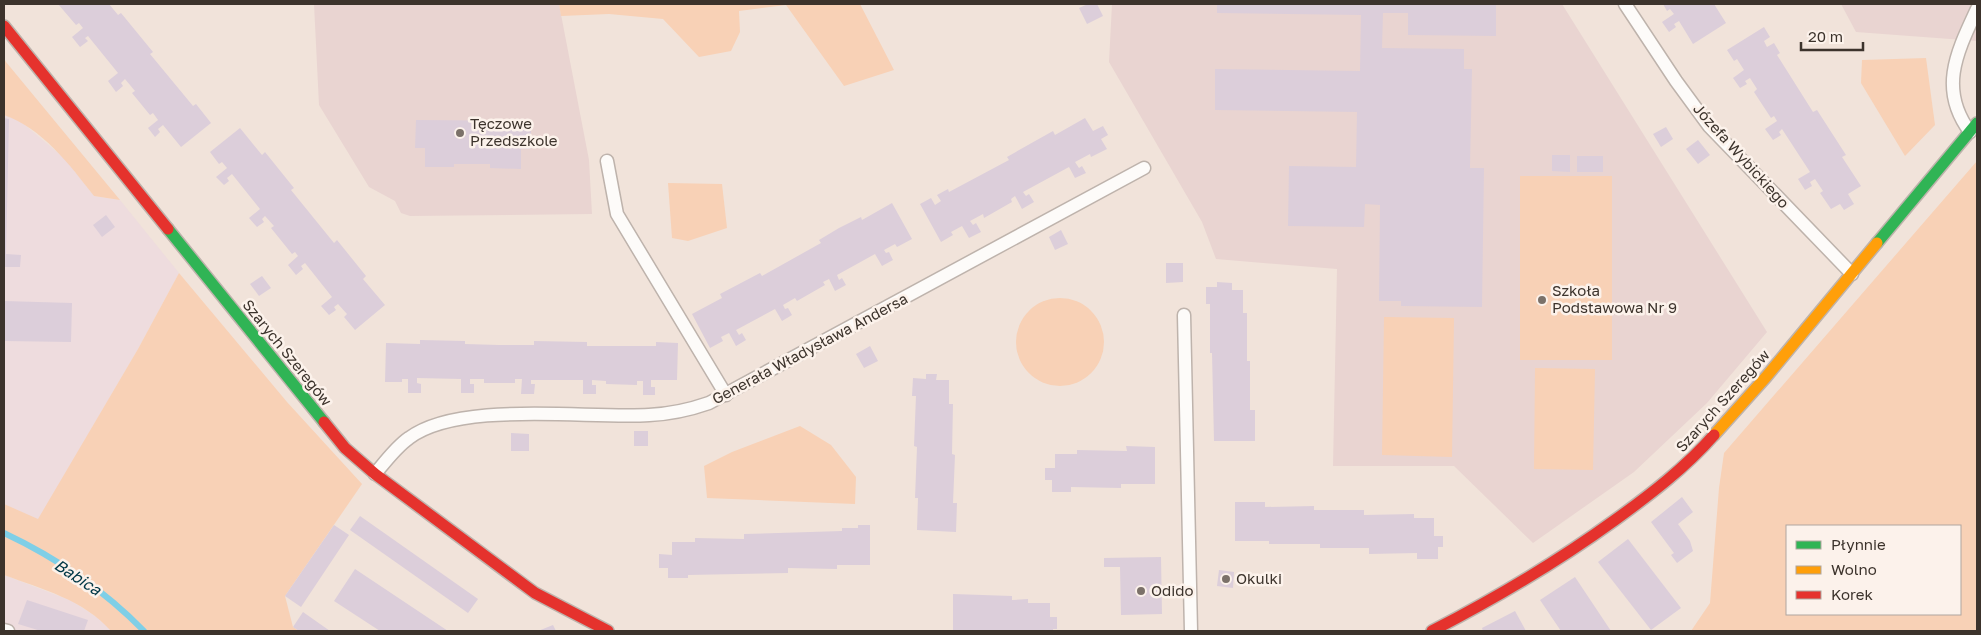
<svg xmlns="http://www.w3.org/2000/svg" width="1981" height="635" viewBox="0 0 1981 635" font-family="'Golos Text',sans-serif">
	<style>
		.industrial { fill: #eedcde }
		.education { fill: #e9d4d1 }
		.green { fill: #f8d1b6; fill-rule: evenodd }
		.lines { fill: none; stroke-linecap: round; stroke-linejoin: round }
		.stream { stroke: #7fcfe7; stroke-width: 6 }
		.building { fill: #dcceda }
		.lane-casing { stroke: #beb3ac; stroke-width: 15 }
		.fast-casing { stroke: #beb3ac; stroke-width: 14 }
		.slow-casing { stroke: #beb3ac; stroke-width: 14 }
		.jam-casing { stroke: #beb3ac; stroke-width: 14 }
		.lane { stroke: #fdfbf9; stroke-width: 12 }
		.fast { stroke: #30b455; stroke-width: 11 }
		.slow { stroke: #ff9f0a; stroke-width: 11 }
		.jam { stroke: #e5322d; stroke-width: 11 }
		.poi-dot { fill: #7b7169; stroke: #fcf2eb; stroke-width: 2 }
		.labels { text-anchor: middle; stroke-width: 5; stroke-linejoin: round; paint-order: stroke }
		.poi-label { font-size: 15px; fill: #3c332c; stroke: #fcf2eb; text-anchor: start }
		.street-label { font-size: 15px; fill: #3c332c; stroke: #fcf2eb }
		.water-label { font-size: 16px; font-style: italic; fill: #003746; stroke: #fcf2eb }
	</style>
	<rect width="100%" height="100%" fill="#f1e3da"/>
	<g class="industrial">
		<path d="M4 115 19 120 65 159 94 196 120 200 179 273 138 349 38 520 4 504Z"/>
		<path d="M4 575 72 601 101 620 111 631H4Z"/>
	</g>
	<g class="education">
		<path d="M314 4H559L589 160 592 214 410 216 401 213 395 201 369 187 319 105Z"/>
		<path d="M1112 4H1562L1767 332 1707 403 1634 472 1533 543 1454 466H1333L1337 269 1216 259 1202 222 1109 62Z"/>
		<path d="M1841 4H1977V41L1856 32Z"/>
	</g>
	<g class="green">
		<path d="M559 4H860L894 70 844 86 786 5 739 11 740 32 731 51 699 57 663 19 609 14 561 16Z"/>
		<path d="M4 58 6 62 120 200 94 196C70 165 42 128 4 115Z"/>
		<path d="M1926 58 1935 125 1905 156 1861 83 1862 60Z"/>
		<path d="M1977 161V631H1691L1710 603 1719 488 1724 453ZM1787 526H1960V614H1787Z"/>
		<rect x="1520" y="176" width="92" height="184"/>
		<path d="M668 183 722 184 727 228 688 241 672 238Z"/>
		<path d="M179 273 287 402 362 484 285 596 293 627 299 631H111C84 600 42 589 4 575V504L38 519 138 349Z"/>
		<circle cx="1060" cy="342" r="44"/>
		<path d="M1384 317 1454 318 1452 457 1382 455Z"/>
		<path d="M1535 368 1595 369 1593 470 1534 469Z"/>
		<path d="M800 426 831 445 856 477 855 504 707 498 704 466 732 452Z"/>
	</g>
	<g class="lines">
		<path class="stream" d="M4 533C57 558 103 589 144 631"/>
	</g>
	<g class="building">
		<path d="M58 4H109L118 15 121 13 153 52 150 54 193 106 196 104 211 123 181 147 163 125 158 129 160 132 155 137 148 128 158 120 153 113 150 115 132 93 135 91 125 79 121 83 123 86 116 92 108 81 118 73 88 36 85 38 88 41 80 47 72 37 83 28 79 23 76 25Z"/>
		<path d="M1088 4H1097L1103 16 1087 24 1079 8Z"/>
		<path d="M1217 4H1496V36L1408 35V13H1383L1382 48 1464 49V69H1472L1470 168H1484L1482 307 1401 306V301H1379L1380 205 1365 204 1364 227 1288 226 1289 166 1356 167 1357 112 1215 110V69L1360 71 1361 15 1217 13Z"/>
		<path d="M1663 4H1714L1726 23 1693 44 1679 21 1674 24 1676 27 1669 32 1662 22 1674 14 1670 9 1667 11Z"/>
		<path d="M1764 27 1770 37 1764 41 1767 47 1774 43 1780 53 1777 55 1813 112 1817 110 1846 155 1842 157 1861 186 1848 194 1854 204 1844 210 1840 204 1831 209 1820 193 1823 191 1815 179 1810 182 1812 186 1805 190 1798 179 1810 172 1782 129 1779 132 1781 135 1773 140 1765 129 1777 121 1774 116 1771 118 1754 92 1757 89 1750 78 1745 81 1747 84 1740 88 1733 78 1744 70 1737 59 1734 61 1727 50Z"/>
		<path d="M4 118 9 119 6 254 21 255 20 267H4Z"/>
		<path d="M1085 118 1093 131 1103 126 1108 135 1101 139 1107 149 1091 157 1090 154 1075 162 1079 168 1082 166 1086 173 1075 178 1069 167 1023 192 1026 196 1029 194 1034 202 1022 209 1015 196 1011 199 1012 202 984 218 983 214 970 221 973 225 976 223 981 232 969 238 962 226 951 232 953 235 941 242 920 204 931 198 935 205 941 201 937 195 948 189 949 192 1009 160 1007 157 1028 145 1053 131 1055 135Z"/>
		<path d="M416 120 531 121V149H521V169L490 168V164H454V167H425V148H415Z"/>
		<path d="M1666 127 1673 139 1661 147 1653 134Z"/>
		<path d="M240 128 262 155 265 152 294 188 291 190 334 243 337 240 366 276 363 279 385 305 355 330 344 317 347 314 338 304 334 307 336 310 329 315 321 306 332 297 305 263 301 266 303 269 296 275 288 265 298 256 295 252 292 254 271 228 274 226 265 216 262 219 264 222 257 227 249 218 260 209 232 174 227 178 229 181 224 185 216 177 227 168 222 162 219 164 210 152Z"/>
		<path d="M1698 140 1710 155 1698 164 1686 149Z"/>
		<path d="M1552 155H1570V172L1552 171Z"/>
		<rect x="1577" y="156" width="26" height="16"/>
		<path d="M892 203 912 239 897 247 895 244 884 250 886 253 889 252 893 260 882 266 875 254 837 275 839 280 842 278 846 285 835 291 829 279 823 282 825 285 797 301 795 298 783 305 785 309 788 308 792 315 782 321 775 309 736 330 739 335 742 333 746 340 736 346 729 333 721 337 723 341 710 348 692 314 722 298 720 294 760 273 762 276 821 243 819 240 839 228 861 217 862 220Z"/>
		<path d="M106 215 115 227 102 237 93 225Z"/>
		<path d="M1061 230 1068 244 1055 250 1049 237Z"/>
		<path d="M1166 263H1183V282L1166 283Z"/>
		<path d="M262 276 271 288 259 296 250 284Z"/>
		<path d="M1217 282 1232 283V290H1243V313H1247V361H1250V410H1255V441H1214L1212 353H1210V304H1206V287H1217Z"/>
		<path d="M4 301 72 303 71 342 4 341Z"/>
		<path d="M420 340 465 341V344L499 345H534V341L587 342V346H656V342L678 343 677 380H651V387H655V395H643V381H637V385L606 384V381L592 380V385H596V394H583V380H531V384H535L534 394H521L522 379H515V383H484V379H470V384H474V393H461V379L417 378V383L421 384V393H408V379H402V382H385L386 343 420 344Z"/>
		<path d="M870 346 878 361 864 368 856 354Z"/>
		<path d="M926 374H937L936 380H949V404H953L952 454 955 455 953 503H957L956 532 917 530 918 498H915L917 447 914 446 916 396H912L913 378 926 379Z"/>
		<rect x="634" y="431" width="14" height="15"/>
		<path d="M511 433 529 434V451H511Z"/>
		<path d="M1126 446 1155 447V484H1121V488L1071 487V492H1052V480H1045V468H1055V454H1077V450L1127 451Z"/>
		<path d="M1682 497 1693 512 1678 524 1690 541 1693 551 1677 563 1671 555 1674 553 1651 522Z"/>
		<path d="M1235 502H1265V507L1314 506V510H1364V515L1414 514V518H1434V536H1443V547H1438V559H1417V553L1369 554V548H1320V544H1269V541H1235Z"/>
		<path d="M360 516 478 599 468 613 350 530Z"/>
		<path d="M334 525 349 535 301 607 285 596Z"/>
		<path d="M858 525H870V565H837V569L788 568V573L688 575V578H668V568H659V554L672 555V542H695V538L744 539V534L842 531V528H858Z"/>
		<path d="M1628 539 1681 608 1651 630 1598 562Z"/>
		<path d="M1161 557 1162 614 1121 615 1120 567H1104V558Z"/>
		<path d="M355 569 448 631H380L334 601Z"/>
		<path d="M1219 570 1234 572 1233 588 1217 586Z"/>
		<path d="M1575 577 1611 631H1561L1540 600Z"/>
		<path d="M953 594 1012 596V600L1028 599V603H1050V617H1057V629H1053V631H953Z"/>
		<path d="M27 600 88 620 84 631H41L18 624Z"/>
		<path d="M1515 611 1526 631H1483L1482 628Z"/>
		<path d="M303 612 330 631H299L293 627Z"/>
		<path d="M553 625 556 631H538Z"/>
	</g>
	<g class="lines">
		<g class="lane-casing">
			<g id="lane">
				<path d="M1625 4 1676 81 1709 126 1852 274"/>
				<path d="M1970 132C1938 89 1957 52 1977 9"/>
				<path d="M607 161 617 214 726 395"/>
				<path d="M1184 315 1191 631"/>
				<path d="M375 474C385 462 396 447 409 438 460 400 586 419 649 415 670 414 689 410 709 403L1144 168"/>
				<path d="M4 630 8 631"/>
			</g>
		</g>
		<g class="fast-casing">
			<g id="fast">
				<path d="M168 229 324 422"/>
				<path d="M1877 243 1977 123"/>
			</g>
		</g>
		<g class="slow-casing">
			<path id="slow" d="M1714 435 1766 377 1877 243"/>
		</g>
		<g class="jam-casing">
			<g id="jam">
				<path d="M4 26 168 229"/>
				<path d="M324 422 345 448 375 474 535 593 608 631"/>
				<path d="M1432 631C1496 598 1557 562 1615 520 1651 494 1685 468 1714 435"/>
			</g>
		</g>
		<use href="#lane" class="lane"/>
		<use href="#fast" class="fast"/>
		<use href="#slow" class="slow"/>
		<use href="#jam" class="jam"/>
	</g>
	<g class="poi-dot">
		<circle cx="460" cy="133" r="5"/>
		<circle cx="1542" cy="300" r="5"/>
		<circle cx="1226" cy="579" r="5"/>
		<circle cx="1141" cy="591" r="5"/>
	</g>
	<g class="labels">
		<g class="poi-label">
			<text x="470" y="129">Tęczowe<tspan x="470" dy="17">Przedszkole</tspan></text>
			<text x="1552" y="296">Szkoła<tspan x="1552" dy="17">Podstawowa Nr 9</tspan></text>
			<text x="1236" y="584">Okulki</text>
			<text x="1151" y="596">Odido</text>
		</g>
		<g class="street-label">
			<text transform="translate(1741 156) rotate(48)" y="5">Józefa Wybickiego</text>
			<text transform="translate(810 349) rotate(-28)" y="5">Generała Władysława Andersa</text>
			<text transform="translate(287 353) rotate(51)" y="5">Szarych Szeregów</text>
			<text transform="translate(1723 401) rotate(-48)" y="5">Szarych Szeregów</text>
		</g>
		<g class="water-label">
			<text transform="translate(78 577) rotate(33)" y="6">Babica</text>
		</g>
	</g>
	<rect width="1981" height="635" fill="none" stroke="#3c332c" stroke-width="10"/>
	<rect x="1786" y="525" width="175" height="90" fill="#fcf2eb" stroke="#afa69f"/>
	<rect x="1796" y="541" width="25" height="8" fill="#30b455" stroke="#afa69f"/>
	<text x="1831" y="550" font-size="15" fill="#3c332c">Płynnie</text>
	<rect x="1796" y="566" width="25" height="8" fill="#ff9f0a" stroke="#afa69f"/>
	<text x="1831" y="575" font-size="15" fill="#3c332c">Wolno</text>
	<rect x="1796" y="591" width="25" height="8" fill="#e5322d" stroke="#afa69f"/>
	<text x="1831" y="600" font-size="15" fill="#3c332c">Korek</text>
	<path d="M1801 42v8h62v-8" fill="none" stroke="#3c332c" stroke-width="2.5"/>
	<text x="1808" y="42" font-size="15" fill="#3c332c" stroke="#fcf2eb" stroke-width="4" paint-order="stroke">20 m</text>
</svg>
